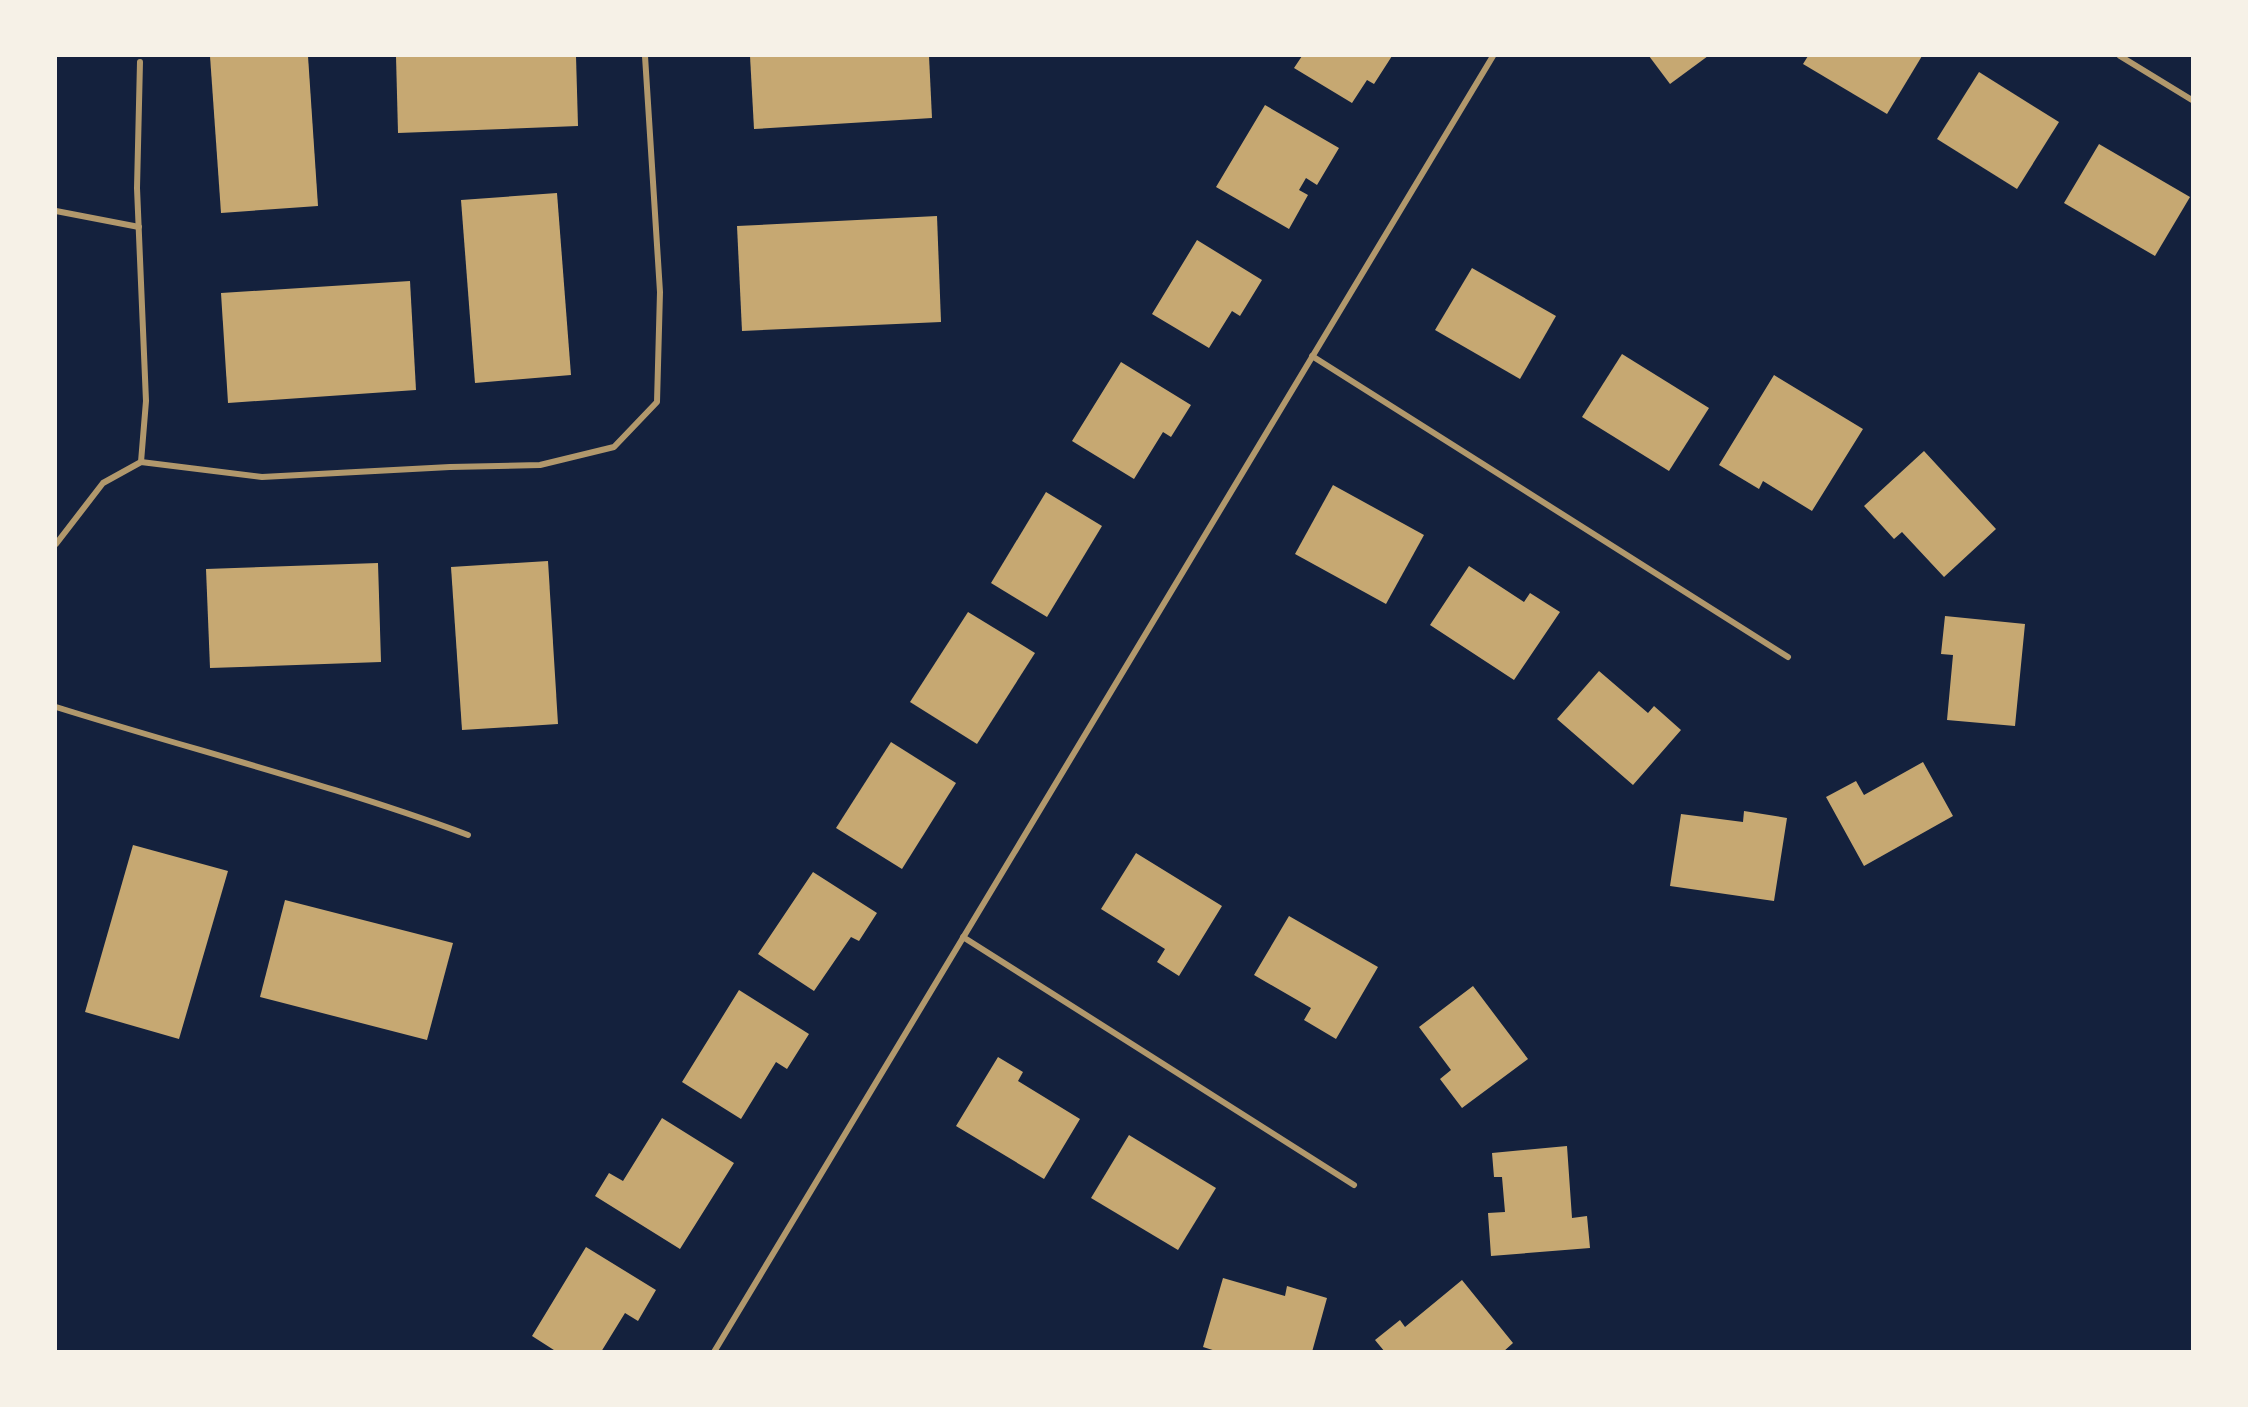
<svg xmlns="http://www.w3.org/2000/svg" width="2248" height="1407" viewBox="0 0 2248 1407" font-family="Quicksand,sans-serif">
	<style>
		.building { fill: #c6a872 }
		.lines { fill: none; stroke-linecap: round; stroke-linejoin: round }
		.minor { stroke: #b1986c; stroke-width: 6 }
	</style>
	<rect width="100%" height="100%" fill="#14213d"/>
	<g class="building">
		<path d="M210 56H308L318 206 221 213Z"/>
		<path d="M396 56H576L578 126 398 133Z"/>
		<path d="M750 56H929L932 118 754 129Z"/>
		<path d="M1302 56H1392L1374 84 1367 80 1352 103 1294 68Z"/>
		<path d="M1649 56H1708L1670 84Z"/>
		<path d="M1808 56H1922L1887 114 1803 64Z"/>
		<path d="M1979 72 2059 122 2017 189 1937 139Z"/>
		<path d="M1265 105 1339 148 1317 185 1306 178 1299 190 1308 195 1289 229 1216 187Z"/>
		<path d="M2099 144 2190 197 2155 256 2064 203Z"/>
		<path d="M557 193 571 375 475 383 461 200Z"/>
		<path d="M937 216 941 322 742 331 737 226Z"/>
		<path d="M1197 240 1262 280 1240 316 1232 311 1209 348 1152 314Z"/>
		<path d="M1472 268 1556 316 1520 379 1435 330Z"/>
		<path d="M410 281 416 390 228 403 221 293Z"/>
		<path d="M1622 354 1709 408 1669 471 1582 417Z"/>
		<path d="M1121 362 1191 405 1171 437 1163 432 1134 479 1072 441Z"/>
		<path d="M1774 375 1863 429 1812 511 1763 481 1759 489 1719 465Z"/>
		<path d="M1924 451 1996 529 1944 577 1902 532 1894 539 1864 506Z"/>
		<path d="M1333 485 1424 535 1386 604 1295 554Z"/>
		<path d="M1046 492 1102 526 1047 617 991 583Z"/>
		<path d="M548 561 558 724 462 730 451 567Z"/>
		<path d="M378 563 381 662 210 668 206 569Z"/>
		<path d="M1469 566 1524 602 1530 593 1560 612 1514 680 1430 625Z"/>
		<path d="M968 612 1035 653 977 744 910 702Z"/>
		<path d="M1945 616 2025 624 2015 726 1947 720 1953 655 1941 654Z"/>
		<path d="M1599 671 1648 713 1654 706 1681 730 1633 785 1557 719Z"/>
		<path d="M891 742 956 783 902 869 836 828Z"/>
		<path d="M1923 762 1953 816 1864 866 1826 797 1856 781 1864 795Z"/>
		<path d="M1744 811 1787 818 1774 901 1670 886 1681 814 1743 822Z"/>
		<path d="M133 845 228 871 179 1039 85 1012Z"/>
		<path d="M1136 853 1222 906 1179 976 1157 962 1165 949 1101 909Z"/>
		<path d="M813 872 877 913 859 941 851 937 814 991 758 954Z"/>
		<path d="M285 900 453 943 427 1040 260 997Z"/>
		<path d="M1289 916 1378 967 1336 1039 1304 1020 1311 1008 1254 975Z"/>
		<path d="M1473 986 1528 1059 1462 1108 1440 1079 1451 1070 1419 1027Z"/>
		<path d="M739 990 809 1034 787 1069 776 1062 741 1119 682 1082Z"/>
		<path d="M998 1057 1023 1072 1018 1081 1080 1119 1044 1179 956 1126Z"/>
		<path d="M662 1118 734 1163 680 1249 595 1196 609 1173 623 1181Z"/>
		<path d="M1129 1135 1216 1188 1178 1250 1091 1198Z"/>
		<path d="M1567 1146 1572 1218 1587 1216 1590 1248 1491 1256 1488 1213 1505 1212 1502 1177H1494L1492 1153Z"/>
		<path d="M586 1247 656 1290 638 1321 625 1313 601 1352H557L532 1336Z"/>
		<path d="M1223 1278 1285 1296 1287 1286 1327 1298 1312 1352H1219L1203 1347Z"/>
		<path d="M1462 1280 1513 1343 1503 1352H1385L1375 1340 1400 1320 1405 1327Z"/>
	</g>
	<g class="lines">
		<g class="minor">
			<path d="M2120 56 2192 100"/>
			<path d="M140 62 137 188 146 401 141 462"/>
			<path d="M56 211 139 227"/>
			<path d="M1312 356 1788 657"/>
			<path d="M56 544 103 483 141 462 262 477 450 467 540 465 614 447 657 402 660 292 645 56"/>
			<path d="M56 707C193 750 333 785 468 835"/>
			<path d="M963 937 1354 1185"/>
			<path d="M714 1352 1493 56"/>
		</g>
	</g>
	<rect width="2248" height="1407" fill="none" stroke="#f6f1e7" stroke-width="114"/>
</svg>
